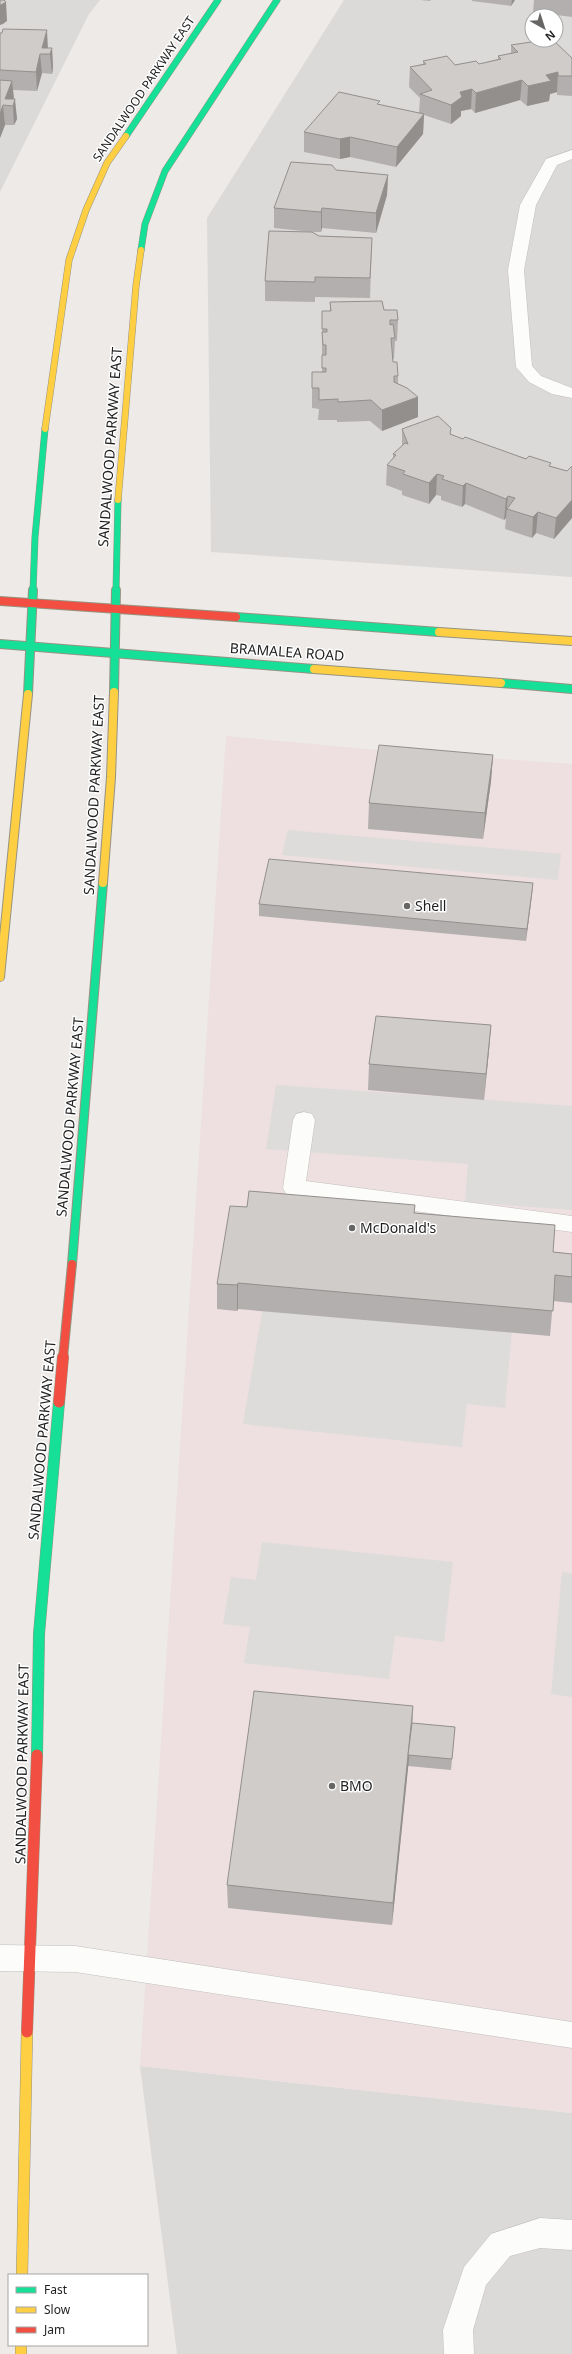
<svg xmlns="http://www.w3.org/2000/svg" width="572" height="2354" viewBox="0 0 572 2354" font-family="'Noto Sans',sans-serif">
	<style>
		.residential { fill: #dcdad9; fill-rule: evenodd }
		.commercial { fill: #eedfe0 }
		.parking { fill: #dddcdb }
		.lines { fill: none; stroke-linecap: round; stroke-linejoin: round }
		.lane-casing { stroke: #c0bfbe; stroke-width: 1 }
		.street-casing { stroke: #c0bfbe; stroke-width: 1 }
		.fast-far2-casing { stroke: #969380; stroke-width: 7 }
		.fast-far1-casing { stroke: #969380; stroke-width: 10 }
		.fast-casing { stroke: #969380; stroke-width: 12 }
		.slow-far2-casing { stroke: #969380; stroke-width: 7 }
		.slow-far1-casing { stroke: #969380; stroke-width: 10 }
		.slow-casing { stroke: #969380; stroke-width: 12 }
		.jam-far1-casing { stroke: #969380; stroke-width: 10 }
		.jam-casing { stroke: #969380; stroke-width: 12 }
		.lane { fill: #fcfcfb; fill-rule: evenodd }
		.street { fill: #fcfcfb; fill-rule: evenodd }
		.fast-far2 { stroke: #16e098; stroke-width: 6 }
		.fast-far1 { stroke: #16e098; stroke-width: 8 }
		.fast { stroke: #16e098; stroke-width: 11 }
		.slow-far2 { stroke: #ffcf43; stroke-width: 6 }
		.slow-far1 { stroke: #ffcf43; stroke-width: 8 }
		.slow { stroke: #ffcf43; stroke-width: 11 }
		.jam-far1 { stroke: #f24e42; stroke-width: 8 }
		.jam { stroke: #f24e42; stroke-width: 11 }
		.wall { fill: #b3afae }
		.shaded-wall { fill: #928f8d }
		.building { fill: #d0ccca; stroke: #928f8d }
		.poi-dot { fill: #676665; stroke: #fff; stroke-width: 1.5 }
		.labels { text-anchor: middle; stroke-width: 3; stroke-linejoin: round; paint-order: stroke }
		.far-street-label { font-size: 12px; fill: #1f1f1f; stroke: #fff }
		.street-label { font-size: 14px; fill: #1f1f1f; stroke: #fff }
		.poi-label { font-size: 14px; fill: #1f1f1f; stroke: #fff; text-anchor: start }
	</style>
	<rect width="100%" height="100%" fill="#edeae7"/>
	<g class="residential">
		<path d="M0 0H100L89 14 0 192Z"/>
		<path d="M344 0H572V577L211 552 207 218ZM532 16H556V40H532Z"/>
		<path d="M140 2066 572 2113V2354H177Z"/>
	</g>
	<path class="commercial" d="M226 736 366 749 572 764V2113L140 2066Z"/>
	<g class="parking">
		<path d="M288 830 561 854 558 880 282 855Z"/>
		<path d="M276 1085 572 1106V1210L465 1202 468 1164 266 1149Z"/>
		<path d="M263 1306 512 1331 505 1408 467 1404 462 1447 243 1424Z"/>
		<path d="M262 1542 453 1562 444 1642 395 1636 389 1679 244 1663 250 1627 223 1624 231 1577 256 1580Z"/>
		<path d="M562 1572 572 1573V1697L551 1694Z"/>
	</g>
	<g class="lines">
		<g class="lane-casing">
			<g id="lane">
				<path d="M304 1112 312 1114 315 1120 306 1181 572 1216V1232L286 1194 283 1188 293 1120 296 1114Z"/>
				<path d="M0 1945 75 1946 572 2022V2048L75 1972 0 1971Z"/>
				<path d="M540 2218 572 2220V2250L540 2248 510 2256 486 2285 473 2330 474 2354H444L443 2330 464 2267 491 2234Z"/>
			</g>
		</g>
		<g class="street-casing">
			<path id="street" d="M572 150V159L557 165 536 205 524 270 532 366 541 376 572 388V398L552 394 529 382 516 367 508 270 520 205 546 159Z"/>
		</g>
		<g class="fast-far2-casing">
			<g id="fast-far2">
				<path d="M126 136 218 0"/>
				<path d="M141 250 145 224 165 171 277 0"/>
				<path d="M33 591 35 537 45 429"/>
				<path d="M116 591 118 500"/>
			</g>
		</g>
		<g class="fast-far1-casing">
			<g id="fast-far1">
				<path d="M236 617 439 632"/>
				<path d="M0 644 314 669"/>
				<path d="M501 683 572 689"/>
				<path d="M114 692 116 590"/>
				<path d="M28 694 33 590"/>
				<path d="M72 1264 103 883"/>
			</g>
		</g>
		<g class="fast-casing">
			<path id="fast" d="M37 1755 39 1634 59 1402"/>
		</g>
		<g class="slow-far2-casing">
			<g id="slow-far2">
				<path d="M45 429 69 260 86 210 107 163 126 136"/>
				<path d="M118 500 136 286 141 250"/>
			</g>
		</g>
		<g class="slow-far1-casing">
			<g id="slow-far1">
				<path d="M439 632 572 641"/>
				<path d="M314 669 501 683"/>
				<path d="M103 883 111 777 114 692"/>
				<path d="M0 977 28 694"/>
			</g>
		</g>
		<g class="slow-casing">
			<g id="slow">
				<path d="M22 2275 27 2032"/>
				<path d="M21 2345V2354"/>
			</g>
		</g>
		<g class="jam-far1-casing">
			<g id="jam-far1">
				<path d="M0 601 236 617"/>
				<path d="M63 1358 72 1264"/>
			</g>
		</g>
		<g class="jam-casing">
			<g id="jam">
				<path d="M59 1402 63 1357"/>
				<path d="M27 2032 37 1755"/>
			</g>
		</g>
		<use href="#lane" class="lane"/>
		<use href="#street" class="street"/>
		<use href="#fast-far2" class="fast-far2"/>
		<use href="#fast-far1" class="fast-far1"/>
		<use href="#fast" class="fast"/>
		<use href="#slow-far2" class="slow-far2"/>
		<use href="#slow-far1" class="slow-far1"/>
		<use href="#slow" class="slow"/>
		<use href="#jam-far1" class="jam-far1"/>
		<use href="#jam" class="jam"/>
	</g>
	<g class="wall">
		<path d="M420 0H431L430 1Z"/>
		<path d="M472 0H515L511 6 472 1Z"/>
		<path d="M534 0H572V17L533 12Z"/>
		<path d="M0 33 48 48H52L53 68 52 74 42 73 37 91 13 90 14 99 17 119 14 125H5L0 138Z"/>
		<path d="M511 45 572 58V96L557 95V92L550 94 549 101 527 106 520 100 475 113 471 109 461 111V116L451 124 424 115 423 134 396 167 350 157 340 159 304 152V132L380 105 419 113 420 98 409 87 410 67 423 64V61L455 65 479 64 498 59V56L511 53Z"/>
		<path d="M336 170 388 175 387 195 376 233 322 228 321 232H312L319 236 372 238 370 298 315 297V302L265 301V281L312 232 274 228V208Z"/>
		<path d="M330 302 384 310 398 320 397 341H395L394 359H393V362L398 376V384L418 397V417L382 431 370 421 337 422V420H318L319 409 312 408V372H322V311H330Z"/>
		<path d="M402 429 451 435 567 471 572 466V518L554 539 536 533 532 538 505 529 506 518 504 520 465 504 462 507 441 500V496L436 495 429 504 402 495V491L386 485 387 465 393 458V454L402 446Z"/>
		<path d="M493 755 491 781 483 839 368 829 369 803Z"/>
		<path d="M533 883 526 941 259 916V904Z"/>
		<path d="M491 1025 484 1100 368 1090 369 1064Z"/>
		<path d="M415 1205 414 1213 553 1252 572 1254V1303L553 1301 550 1336 238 1309 237 1311 217 1309V1284L247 1207Z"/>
		<path d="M412 1723 455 1727 451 1770 408 1766 392 1925 228 1908 227 1885Z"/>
	</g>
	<g class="shaded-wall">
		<path d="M512 0H515L511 6Z"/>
		<path d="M6 2 7 21 3 24 0 25V5Z"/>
		<path d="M47 30 48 50 42 48Z"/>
		<path d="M52 48 53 68 52 74 50 54Z"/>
		<path d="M40 54 42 73 37 91 36 72Z"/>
		<path d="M558 72 557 92 550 94 549 101 527 106 528 86 546 75Z"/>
		<path d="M522 80 520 100 475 113 476 93Z"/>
		<path d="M12 81 14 100 5 99Z"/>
		<path d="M472 89 471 109 461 111V116L451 124V105L460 92Z"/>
		<path d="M15 99 17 119 14 125 13 106Z"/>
		<path d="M3 105 5 125 0 138V114Z"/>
		<path d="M424 114 423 134 396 167 397 147Z"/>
		<path d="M350 137V157L340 159V139Z"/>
		<path d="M388 175 387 195 376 233V213Z"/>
		<path d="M322 208V228L321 232V212Z"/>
		<path d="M418 397V417L382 431V410Z"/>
		<path d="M437 474 436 495 429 504V483Z"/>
		<path d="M466 483 465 504 462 507 463 486Z"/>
		<path d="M508 496 506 518 504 520 506 499Z"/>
		<path d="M572 500V518L554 539 556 518Z"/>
		<path d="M538 512 536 533 532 538 533 517Z"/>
		<path d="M493 755 491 781 483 839 485 813Z"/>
		<path d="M533 883 532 895 526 941 527 929Z"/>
		<path d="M491 1025 489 1051 484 1100 486 1074Z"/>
		<path d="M238 1283V1309L237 1311V1285Z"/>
		<path d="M413 1706 412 1730 392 1925 393 1903Z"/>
	</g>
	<g class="building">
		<path d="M0 0H4L6 2 1 5H0Z"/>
		<path d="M3 29 47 30 42 48H52L50 54H40L36 72 0 70V33H2Z"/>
		<path d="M545 40H553L572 58V76H558V72L546 75 551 81 528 86 522 80 476 93 472 89 460 92 462 97 451 105 420 94 432 90 410 67 426 64 423 61 447 56 455 65 476 61 479 64 501 59 498 56 518 52 511 45Z"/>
		<path d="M0 80 12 81 5 99H15L13 106 3 105 0 114Z"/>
		<path d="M339 92 380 101 377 104 424 114 397 147 350 137 340 139 304 132Z"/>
		<path d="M291 162 332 165 336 170 388 175 376 213 322 208 321 212 274 208Z"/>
		<path d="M269 231 312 232 319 236 372 238 370 278 315 277V282L265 281Z"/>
		<path d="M382 301 384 310H397L398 320H390V325L393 324 395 338H391L393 362H397L398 376H394V382L407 388 418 397 382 410 371 400 338 402V399L319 400V388H312V372H326V368H322V355H326V345H323L322 332H327V329H322V311H331L330 302Z"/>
		<path d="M438 416 451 428 450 434 463 439 465 437 526 459 529 456 551 463 549 466 567 471 572 466V500L556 518 538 512 533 517 507 509 515 498 508 496 506 499 466 483 463 486 442 479 444 476 437 474 429 483 403 474 405 471 387 465 396 455 393 454 405 443 408 444 402 429Z"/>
		<path d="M379 745 493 755 485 813 369 803Z"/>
		<path d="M269 859 533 883 527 929 259 904Z"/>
		<path d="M376 1016 491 1025 486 1074 369 1064Z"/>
		<path d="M249 1191 415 1205 414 1213 555 1225 553 1252 572 1254V1277L555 1275 553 1311 238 1283 237 1285 217 1284 230 1206 247 1207Z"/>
		<path d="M254 1691 413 1706 393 1903 227 1885Z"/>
		<path d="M412 1723 455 1727 452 1759 408 1755Z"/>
	</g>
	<g class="poi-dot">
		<circle cx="407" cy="906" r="4"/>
		<circle cx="352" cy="1228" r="4"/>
		<circle cx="332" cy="1786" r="4"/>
	</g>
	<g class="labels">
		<g class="far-street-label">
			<text transform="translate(144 89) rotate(-56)" y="4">SANDALWOOD PARKWAY EAST</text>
		</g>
		<g class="street-label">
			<text transform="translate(110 447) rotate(-86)" y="5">SANDALWOOD PARKWAY EAST</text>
			<text transform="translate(287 652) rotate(4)" y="5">BRAMALEA ROAD</text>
			<text transform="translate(94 795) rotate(-87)" y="5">SANDALWOOD PARKWAY EAST</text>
			<text transform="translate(70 1117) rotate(-85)" y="5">SANDALWOOD PARKWAY EAST</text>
			<text transform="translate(42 1440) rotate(-85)" y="5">SANDALWOOD PARKWAY EAST</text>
			<text transform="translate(22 1764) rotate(-89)" y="5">SANDALWOOD PARKWAY EAST</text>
		</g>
		<g class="poi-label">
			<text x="415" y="911">Shell</text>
			<text x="360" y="1233">McDonald's</text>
			<text x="340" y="1791">BMO</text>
		</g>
	</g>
	<rect x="8" y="2274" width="140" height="72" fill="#ffffff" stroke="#a5a5a5"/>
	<rect x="16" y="2287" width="20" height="6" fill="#16e098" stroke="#a5a5a5"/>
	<text x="44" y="2294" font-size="12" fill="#1f1f1f">Fast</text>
	<rect x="16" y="2307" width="20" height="6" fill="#ffcf43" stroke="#a5a5a5"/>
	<text x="44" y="2314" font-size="12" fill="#1f1f1f">Slow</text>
	<rect x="16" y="2327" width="20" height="6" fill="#f24e42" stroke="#a5a5a5"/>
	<text x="44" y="2334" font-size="12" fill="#1f1f1f">Jam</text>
	<g transform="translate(544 28) rotate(141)"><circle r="19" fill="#ffffff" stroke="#a5a5a5"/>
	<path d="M0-3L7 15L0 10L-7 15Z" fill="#676665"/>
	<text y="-6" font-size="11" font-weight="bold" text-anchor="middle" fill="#1f1f1f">N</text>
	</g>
</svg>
